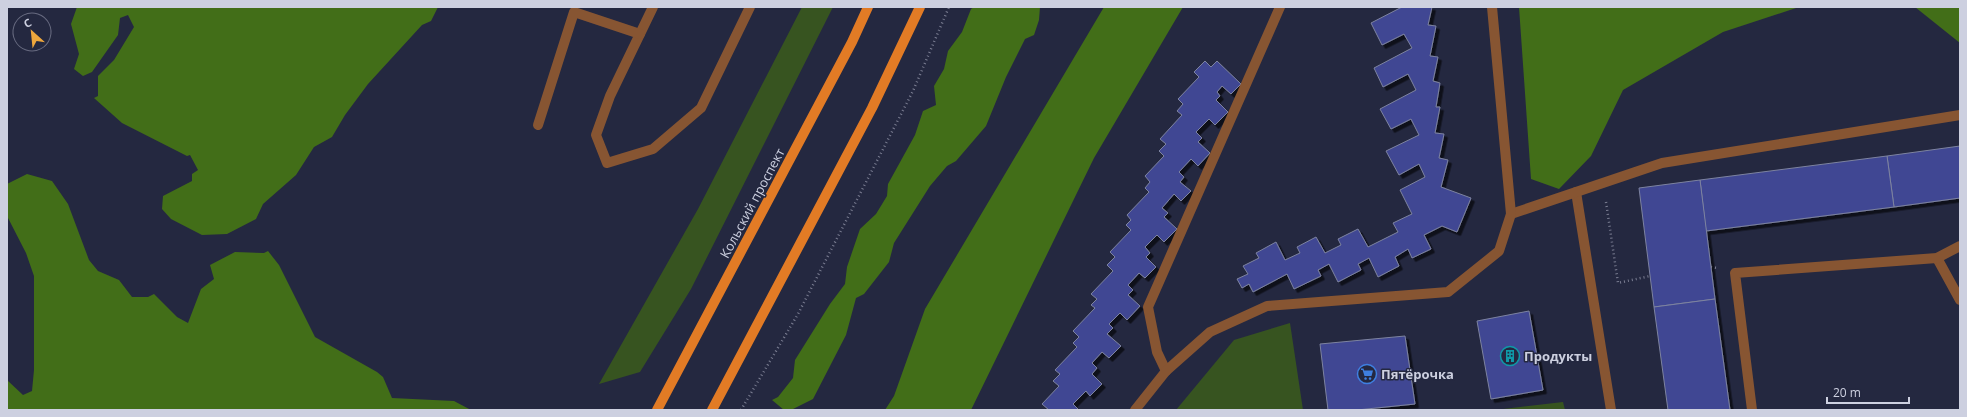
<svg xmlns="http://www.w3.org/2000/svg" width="1967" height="417" viewBox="0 0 1967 417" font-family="'Open Sans',sans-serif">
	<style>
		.green { fill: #375420 }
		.forest { fill: #426e18 }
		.building { fill: #404793; stroke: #7d83a0; filter: url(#shadow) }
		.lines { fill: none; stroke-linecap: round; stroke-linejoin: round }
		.path { stroke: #7a7d91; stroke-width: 2.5; stroke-dasharray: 1 3; stroke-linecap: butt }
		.lane { stroke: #875532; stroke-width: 10 }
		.primary { stroke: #e27b25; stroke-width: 10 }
		.labels { text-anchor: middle; stroke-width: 3; stroke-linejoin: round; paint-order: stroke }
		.street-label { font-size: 13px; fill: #cdd0e0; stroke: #242840 }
		.poi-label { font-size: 13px; font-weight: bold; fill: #cdd0e0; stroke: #242840; text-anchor: start }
	</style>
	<defs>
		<filter id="shadow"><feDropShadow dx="3.5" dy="3.5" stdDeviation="0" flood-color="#0009"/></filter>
	</defs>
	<rect width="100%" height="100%" fill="#242840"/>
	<g class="green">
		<path d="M802 7H833L691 289 640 372 599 384 698 209Z"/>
		<path d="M1290 323 1303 410H1176L1234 340Z"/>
		<path d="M1563 402 1565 410H1495Z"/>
	</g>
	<g class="forest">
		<path d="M77 7H438L431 21 422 25 368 84 345 115 332 137 314 147 296 175 263 204 256 219 227 234 202 235 171 219 162 209 163 196 192 181V174L198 170 190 155 187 156 122 123 94 98 98 96V76L114 60 134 27 128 15 120 18 118 35 92 72 83 76 74 69 79 54 71 24Z"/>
		<path d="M974 7H1040L1039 20 1034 35 1025 39 1006 77 986 126 956 161 947 166 930 186 894 243 889 262 864 294 856 298 846 335 813 399 791 410H784L772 400 778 397 793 378 795 360 830 304 845 284 847 267 860 229 876 214 887 196 888 184 915 135 923 111 936 105 934 86 944 69 948 51 962 32 971 9Z"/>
		<path d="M1104 7H1183L1094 158 971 410H885L894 396 925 309Z"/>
		<path d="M1519 7H1799L1723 32 1623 90 1591 156 1559 189 1531 179Z"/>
		<path d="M1915 7H1960V43Z"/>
		<path d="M27 174 52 181 68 204 89 260 98 271 119 280 132 297H148L154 294 177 317 188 323 201 289 214 279 210 265 235 252 264 253 268 251 279 265 315 337 377 372 383 377 392 398 454 401 471 410H7V380L23 395 32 391 34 370V276L26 253 7 216V184Z"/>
	</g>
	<g class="building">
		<path d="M1402 7H1432L1428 25 1436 26 1430 56 1438 57 1433 81 1440 83 1436 107H1440L1435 133 1444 134 1439 158 1448 160 1441 187 1471 198 1457 232 1442 226 1424 235 1431 249 1412 258 1408 249 1395 257 1399 266 1378 277 1369 258 1358 264 1361 270 1338 282 1329 264 1318 270 1321 276 1294 289 1287 274 1253 292 1249 284 1242 288 1237 279 1248 274 1243 266 1259 258 1256 253 1276 242 1285 260 1300 253 1297 247 1316 237 1325 253 1341 245 1338 239 1358 229 1368 247 1398 232 1393 223 1412 214 1400 190 1425 177 1419 164 1399 175 1386 151 1419 135 1411 119 1391 129 1380 109 1416 90 1408 74 1383 87 1374 68 1412 48 1404 34 1382 45 1371 23Z"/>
		<path d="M1205 61 1211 67 1217 61 1241 84 1231 94 1222 86 1217 92 1220 96 1216 100 1228 112 1215 125 1209 119 1196 132 1202 138 1198 142 1210 153 1198 166 1191 159 1179 172 1184 177 1180 182 1191 191 1181 201 1174 194 1162 208 1168 213 1164 217 1177 229 1164 242 1157 235 1145 247 1150 253 1146 257 1156 267 1145 278 1139 273 1128 285 1133 290 1128 295 1140 306 1127 320 1120 313 1109 324 1113 328 1107 334 1121 346 1109 358 1102 352 1092 363 1097 368 1092 374 1102 384 1090 396 1086 391 1073 404 1079 410H1049L1042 404 1059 386 1053 381 1060 374 1055 370 1077 347 1073 343 1079 337 1073 331 1095 308 1091 305 1097 299 1091 294 1113 271 1107 265 1115 257 1110 252 1131 230 1126 225 1131 220 1127 215 1149 192 1145 188 1150 182 1145 176 1164 156 1159 151 1166 144 1160 139 1182 115 1177 111 1183 104 1178 99 1199 77 1194 72Z"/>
		<path d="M1960 146V198L1894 207 1887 156Z"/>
		<path d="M1887 156 1894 207 1706 231 1700 180Z"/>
		<path d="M1700 180 1715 299 1654 307 1639 188Z"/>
		<path d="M1715 299 1730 410H1668L1654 307Z"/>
		<path d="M1529 311 1543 390 1491 399 1477 321Z"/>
		<path d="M1405 336 1415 404 1357 410H1328L1320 344Z"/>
	</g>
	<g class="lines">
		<g class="path">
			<path d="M1606 202 1618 283 1650 276"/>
			<path d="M1711 267 1717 268"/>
			<path d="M741 410 798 314 913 91 949 7"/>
		</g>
		<g class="lane">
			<path d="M653 7 610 96 596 135 607 163 653 149 701 108 750 7"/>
			<path d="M538 125 574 12 640 34"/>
			<path d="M1576 192 1611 410"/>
			<path d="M1511 214 1662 163 1960 115"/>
			<path d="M1937 258 1960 300"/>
			<path d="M1166 371 1157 352 1148 307 1280 7"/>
			<path d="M1135 410 1166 371 1210 332 1267 306 1448 292 1499 251 1511 214 1492 7"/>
			<path d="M1752 410 1735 273 1937 258 1960 246"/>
		</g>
		<g class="primary">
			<path d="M657 410 852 42 868 7"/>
			<path d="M712 410 872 108 920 7"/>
		</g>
	</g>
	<defs>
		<g id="building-ring" transform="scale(1)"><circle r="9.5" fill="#242840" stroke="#0f9aa8" stroke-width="1.5"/><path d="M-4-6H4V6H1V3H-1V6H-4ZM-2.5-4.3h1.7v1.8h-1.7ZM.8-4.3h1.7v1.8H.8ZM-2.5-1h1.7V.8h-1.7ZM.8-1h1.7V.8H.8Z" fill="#0f9aa8"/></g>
		<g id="supermarket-ring" transform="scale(1)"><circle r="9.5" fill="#242840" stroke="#3f7fe0" stroke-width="1.5"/><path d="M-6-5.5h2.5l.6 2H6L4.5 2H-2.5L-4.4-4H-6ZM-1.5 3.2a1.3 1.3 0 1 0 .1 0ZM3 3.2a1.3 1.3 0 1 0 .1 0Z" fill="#3f7fe0"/></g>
	</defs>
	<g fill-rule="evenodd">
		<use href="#building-ring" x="1510" y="356"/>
		<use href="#supermarket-ring" x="1367" y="374"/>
	</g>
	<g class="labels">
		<g class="street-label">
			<text transform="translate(752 203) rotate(-62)" y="5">Кольский проспект</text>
		</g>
		<g class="poi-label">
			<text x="1524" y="361">Продукты</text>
			<text x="1381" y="379">Пятёрочка</text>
		</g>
	</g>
	<rect width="1967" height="417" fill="none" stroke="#cdd0e0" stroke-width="16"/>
	<g transform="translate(32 32) rotate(333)"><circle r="19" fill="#242840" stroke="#686b80"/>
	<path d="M0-3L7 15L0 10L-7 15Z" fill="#eea73d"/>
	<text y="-6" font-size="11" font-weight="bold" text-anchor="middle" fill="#cdd0e0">С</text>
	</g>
	<path d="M1827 397v6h82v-6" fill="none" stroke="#cdd0e0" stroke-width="2"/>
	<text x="1833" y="397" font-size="12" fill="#cdd0e0" stroke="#242840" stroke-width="3" paint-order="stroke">20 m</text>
</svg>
